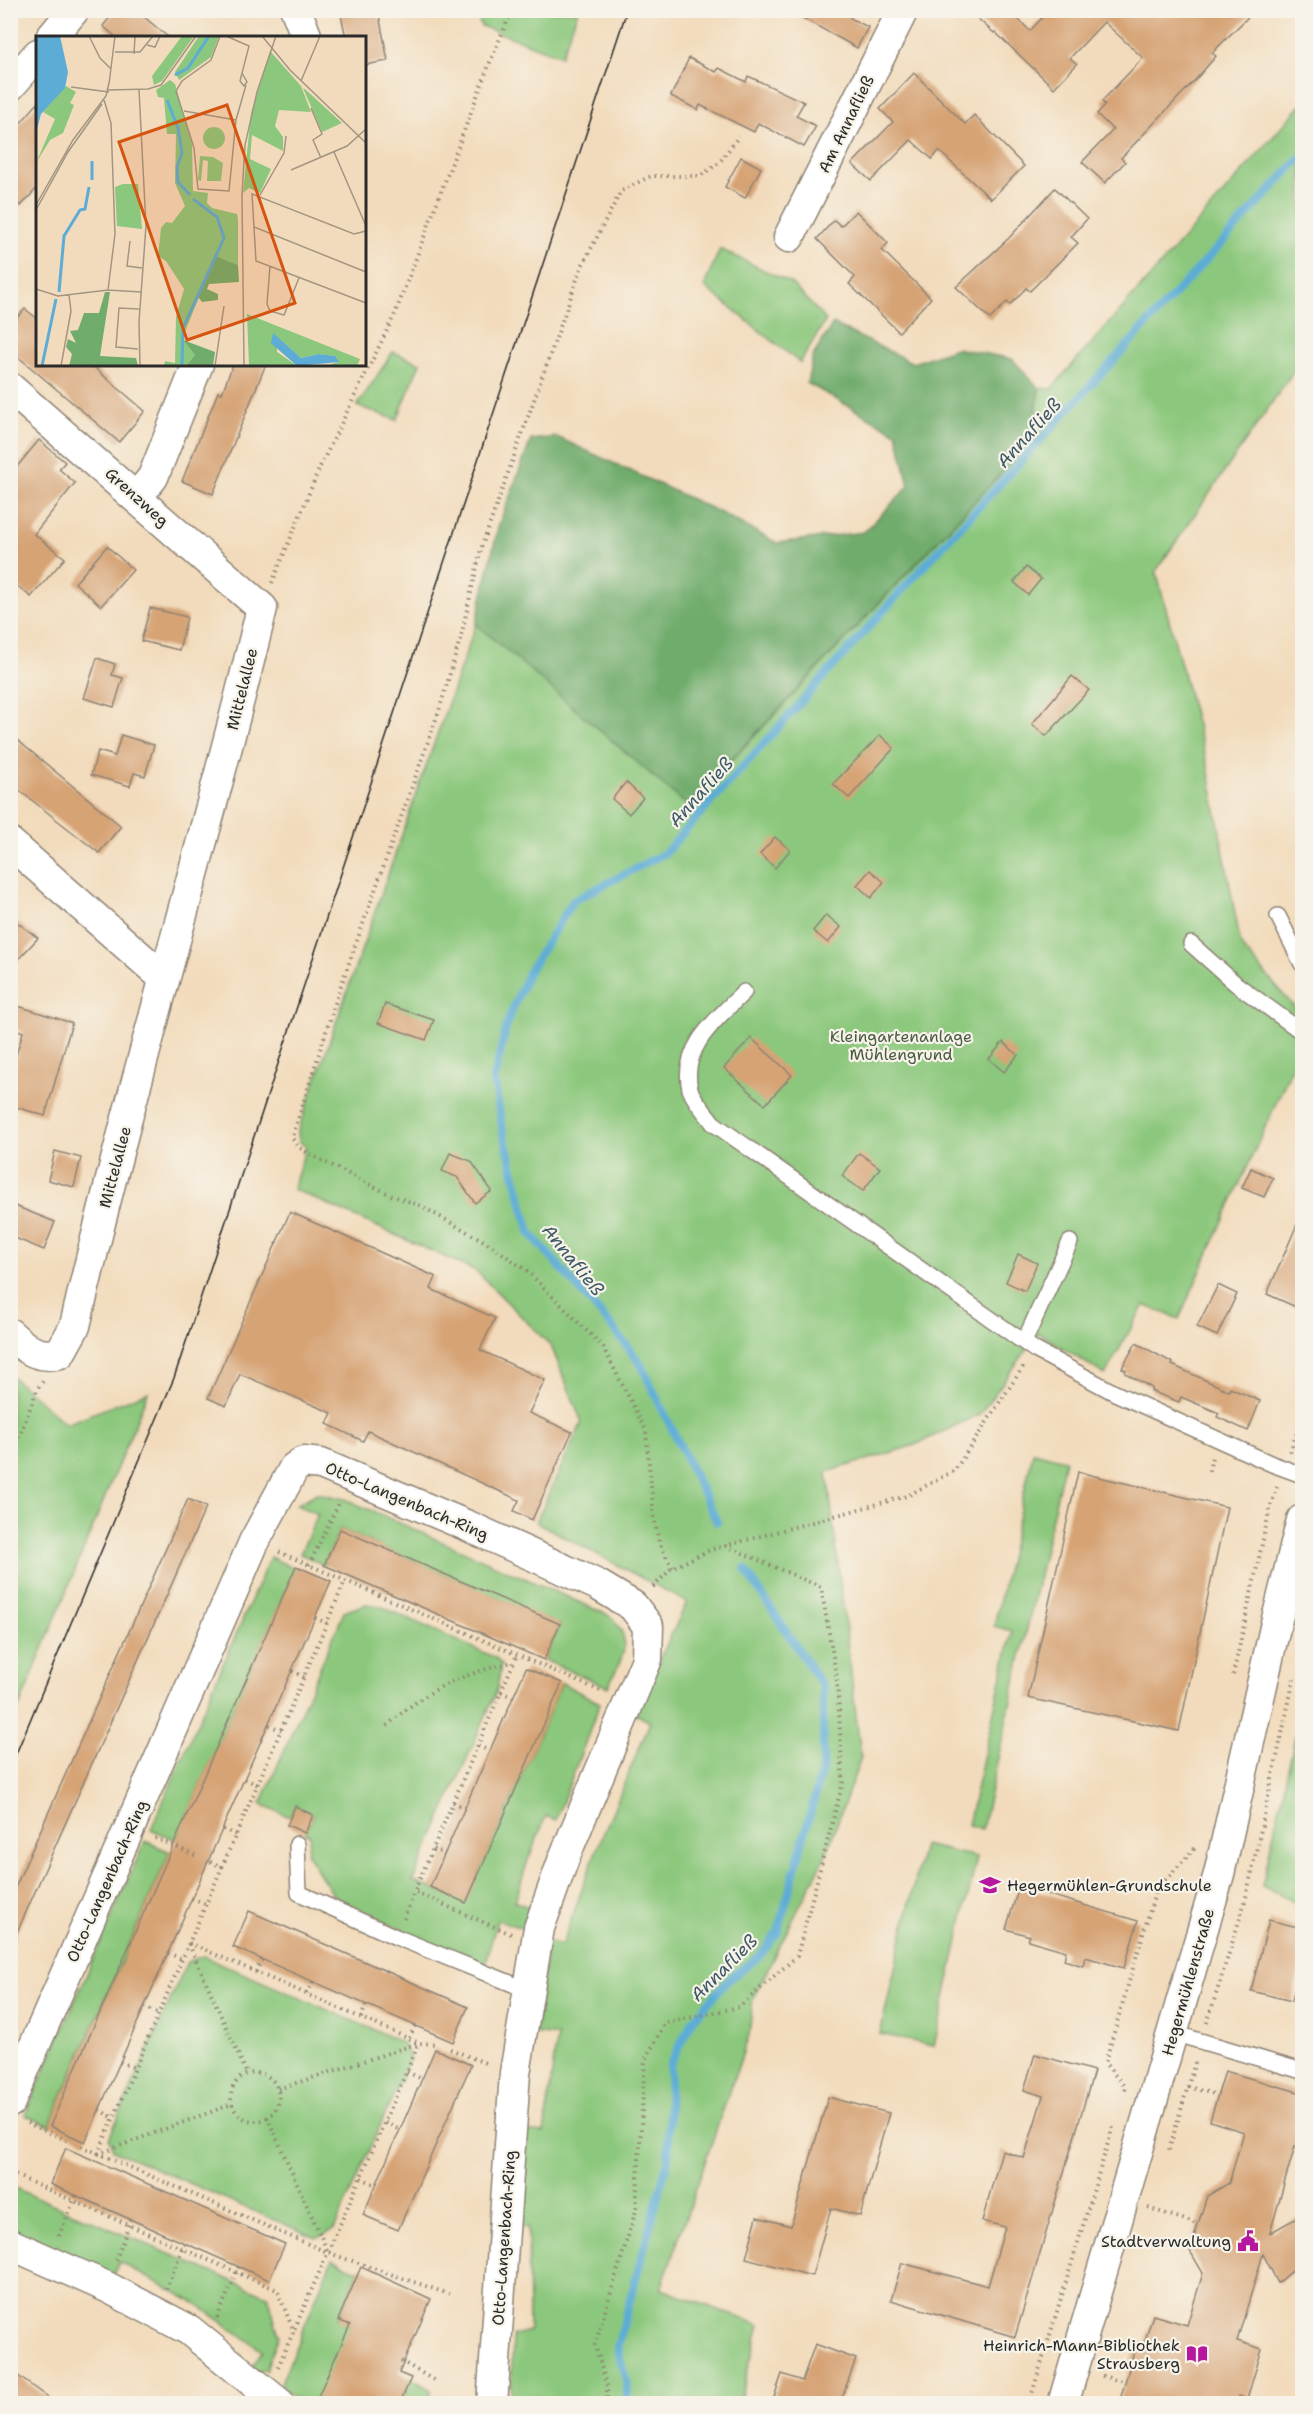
<svg xmlns="http://www.w3.org/2000/svg" width="1313" height="2414" viewBox="0 0 1313 2414" font-family="'Shantell Sans',sans-serif">
<style>
.green{fill:#8bc77c;stroke:#5b7954;stroke-width:1.5}
.forest{fill:#70ac6c;stroke:#4e6c4c;stroke-width:1.5}
.lines{fill:none;stroke-linecap:round;stroke-linejoin:round}
.stream{stroke:#5cacd6;stroke-width:8}
.building{fill:#d6a375}
.lane-casing{stroke:#8e8374;stroke-width:18}
.street-casing{stroke:#8e8374;stroke-width:33}
.path{stroke:#8e8374;stroke-width:4;stroke-dasharray:1.5 4.5;stroke-linecap:butt}
.lane{stroke:#fff;stroke-width:15}
.street{stroke:#fff;stroke-width:30}
.tram{stroke:#2b2b2b;stroke-width:1.5}
.labels{text-anchor:middle;dominant-baseline:central;stroke-width:4.5;stroke-linejoin:round;paint-order:stroke}
.street-label{font-size:16px;fill:#2b2b2b;stroke:#f7f3e8}
.park-label{font-size:16px;fill:#485a43;stroke:#f7f3e8}
.poi-label{font-size:16px;fill:#2b2b2b;stroke:#f7f3e8;text-anchor:end}
.water-label{font-size:18px;font-style:italic;fill:#3c5867;stroke:#f7f3e8}
.inset-river{fill:none;stroke:#5cacd6;stroke-width:3}
.inset-road{fill:none;stroke:#a29582;stroke-width:1.5}
.view{fill:#d5540f;fill-opacity:0.15;stroke:#d5540f;stroke-width:3}
.inset-edge{fill:none;stroke:#2b2b2b;stroke-width:3}
</style>
<rect width="100%" height="100%" fill="#f7f3e8"/>
<filter id="ink" filterUnits="userSpaceOnUse"><feTurbulence type="fractalNoise" baseFrequency=".0167" numOctaves="2"/><feDisplacementMap in="SourceGraphic" scale="12" xChannelSelector="R" yChannelSelector="G"/><feConvolveMatrix kernelMatrix="1 2 1 2 8 2 1 2 1" color-interpolation-filters="sRGB"/></filter>
<filter id="wash" filterUnits="userSpaceOnUse"><feTurbulence type="fractalNoise" baseFrequency=".008" numOctaves="4" result="noise"/><feDisplacementMap in="SourceGraphic" scale="24" xChannelSelector="R" yChannelSelector="G"/><feGaussianBlur stdDeviation="1.35" result="paint"/><feColorMatrix in="noise" values="0 0 0 0 0 0 0 0 0 0 0 0 0 0 0 0 0 1.4 0 .05"/><feComposite in="paint" operator="in"/></filter>
<g filter="url(#wash)">
<rect width="100%" height="100%" fill="#f2dbbc"/>
<!-- green -->
<g class="green">
<polygon points="476,11 476,10 578,11 561,56 481,26"/>
<polygon points="1302,104 1302,359 1156,571 1208,767 1241,946 1302,1016 1302,1045 1179,1319 1144,1305 1105,1375 1039,1333 980,1414 915,1445 827,1472 861,1757 825,1857 753,1998 749,2035 661,2289 760,2325 739,2403 511,2403 513,2335 529,2331 528,2227 515,2226 523,2131 544,2133 557,2036 535,2033 548,1942 562,1945 594,1856 650,1722 634,1713 687,1602 536,1522 582,1422 551,1346 476,1271 293,1189 306,1147 299,1141 298,1131 476,624 689,806 1008,466 1033,434 1039,388 1051,389"/>
<polygon points="720,249 791,283 826,320 800,363 704,286"/>
<polygon points="393,352 420,363 397,420 357,406"/>
<polygon points="11,1376 66,1424 148,1392 11,1727"/>
<polygon points="1033,1452 1065,1460 982,1829 968,1825 1012,1631 994,1626"/>
<path d="M317,1493L345,1499L608,1615C637,1639 621,1659 608,1687L544,1660L560,1625L340,1529L324,1565L300,1554L318,1514L296,1505Z"/>
<polygon points="270,1557 295,1569 176,1840 151,1829"/>
<polygon points="365,1604 380,1606 496,1658 501,1665 497,1690 413,1881 466,1902 562,1683 600,1703 556,1820 546,1816 527,1863 515,1902 529,1907 525,1929 497,1920 485,1966 338,1902 307,1854 310,1835 305,1833 313,1815 295,1807 290,1817 261,1804 344,1612"/>
<polygon points="1302,1706 1302,1906 1262,1886"/>
<polygon points="145,1841 170,1852 49,2126 25,2115"/>
<polygon points="923,1845 977,1857 934,2046 880,2034"/>
<polygon points="203,1956 402,2042 410,2058 334,2230 316,2238 113,2150 109,2138 187,1962"/>
<polygon points="10,2186 268,2296 279,2335 266,2370 256,2371 253,2366 262,2350 195,2303 119,2262 111,2282 11,2231"/>
<path d="M332,2259L359,2271L338,2319L352,2326L318,2399L327,2403C306,2403 292,2404 281,2383Z"/>
<polygon points="411,2378 431,2390 429,2403 400,2403"/>
</g>
<!-- forest -->
<polygon class="forest" points="833,324 913,363 956,348 1012,359 1039,388 1033,434 1008,466 688,806 476,624 498,527 531,440 557,437 717,511 777,543 864,532 909,486 897,433 807,383 813,356"/>
<g class="lines">
<!-- stream -->
<g class="stream">
<polyline points="717,1522 640,1363 613,1328 530,1233 503,1132 494,1079 508,1020 528,973 573,901 665,853 914,577 1302,156"/>
<polyline points="627,2404 627,2384 617,2348 668,2160 670,2064 693,2020 729,1979 759,1957 778,1932 823,1766 823,1687 745,1569"/>
</g>
</g>
<g id="blocks">
<!-- building -->
<g class="building">
<polygon points="116,10 136,10 169,38 117,38 103,26"/>
<polygon points="340,10 378,10 388,61 364,65 364,38 346,38"/>
<polygon points="788,10 854,10 850,18 868,27 857,48"/>
<polygon points="968,10 1014,10 1012,13 1030,31 1049,10 1255,10 1212,53 1216,56 1197,78 1121,158 1125,162 1105,183 1082,162 1113,130 1097,114 1105,105 1102,101 1143,58 1104,22 1070,58 1077,64 1054,88 995,32 994,33"/>
<polygon points="689,58 716,72 719,68 746,82 748,76 804,102 796,116 816,126 804,147 758,123 754,132 700,105 698,110 671,96"/>
<polygon points="914,73 965,124 974,115 1024,166 991,199 939,151 932,159 911,140 871,181 852,164 893,122 880,109"/>
<polygon points="38,103 38,187 21,206 10,197 10,135"/>
<polygon points="741,157 761,168 745,198 725,187"/>
<polygon points="1055,188 1087,219 1071,237 1078,243 1030,291 1026,288 1010,305 1007,302 990,319 956,287 1008,239"/>
<polygon points="856,211 888,243 882,250 931,298 899,332 849,284 855,277 817,239 834,220 841,226"/>
<polygon points="25,309 38,319 38,364 90,364 145,411 119,442 10,350 10,325"/>
<polygon points="233,364 266,364 213,494 182,481 218,392 222,393"/>
<polygon points="39,440 65,462 59,469 75,483 34,534 65,558 31,597 10,580 10,475"/>
<polygon points="107,546 133,570 101,606 75,583"/>
<polygon points="1026,567 1041,579 1028,595 1014,582"/>
<polygon points="150,608 187,617 179,650 141,641"/>
<polygon points="97,658 115,664 112,675 123,678 114,707 84,698"/>
<polygon points="1072,676 1089,690 1046,736 1032,724"/>
<polygon points="10,734 121,826 99,853 10,783"/>
<polygon points="121,735 154,745 145,776 134,773 130,786 91,775 98,751 115,756"/>
<polygon points="880,735 894,748 849,798 833,784"/>
<polygon points="626,782 643,798 629,814 612,799"/>
<polygon points="775,837 790,850 775,868 760,854"/>
<polygon points="870,870 884,882 871,898 857,885"/>
<polygon points="826,915 841,927 828,943 813,931"/>
<polygon points="10,917 38,938 10,968"/>
<polygon points="385,1004 434,1020 426,1040 378,1023"/>
<polygon points="18,1006 72,1023 45,1116 10,1105 10,1075 23,1032 13,1028"/>
<polygon points="751,1038 792,1075 765,1105 724,1068"/>
<polygon points="1003,1042 1018,1055 1004,1072 989,1059"/>
<polygon points="55,1151 81,1158 74,1187 48,1180"/>
<polygon points="450,1153 471,1161 492,1191 475,1203 457,1177 442,1171"/>
<polygon points="859,1153 880,1168 863,1191 842,1176"/>
<polygon points="1251,1168 1273,1178 1264,1197 1242,1188"/>
<polygon points="10,1204 55,1222 44,1250 10,1236"/>
<polygon points="290,1212 436,1277 431,1289 495,1318 480,1350 545,1380 529,1413 572,1432 532,1520 514,1511 519,1500 368,1431 363,1441 327,1424 332,1413 240,1374 226,1406 208,1398"/>
<polygon points="1302,1213 1302,1297 1298,1308 1267,1294"/>
<polygon points="1018,1254 1037,1263 1025,1291 1006,1282"/>
<polygon points="1218,1285 1237,1294 1217,1336 1197,1327"/>
<polygon points="1136,1343 1173,1363 1172,1365 1229,1391 1230,1388 1260,1401 1248,1431 1217,1417 1219,1413 1181,1397 1179,1402 1151,1391 1152,1388 1125,1373 1126,1370 1122,1368"/>
<polygon points="1078,1472 1227,1507 1179,1731 1028,1698"/>
<polygon points="188,1499 206,1507 10,1948 10,1899"/>
<polygon points="340,1529 560,1624 544,1660 324,1565"/>
<polygon points="296,1566 331,1581 85,2142 50,2126"/>
<polygon points="526,1668 562,1683 466,1903 430,1887"/>
<polygon points="295,1806 313,1815 305,1833 287,1825"/>
<polygon points="1019,1886 1138,1921 1124,1968 1085,1957 1083,1966 1064,1960 1066,1951 1028,1940 1030,1936 1006,1929"/>
<polygon points="249,1911 468,2007 453,2042 233,1947"/>
<polygon points="1269,1920 1302,1928 1302,1958 1292,2001 1251,1991"/>
<polygon points="435,2049 471,2065 398,2230 363,2215"/>
<polygon points="1035,2054 1094,2071 1015,2337 891,2300 902,2263 988,2286 1005,2227 982,2221 1002,2151 1024,2158 1043,2096 1024,2090"/>
<polygon points="1225,2071 1302,2093 1302,2148 1295,2146 1270,2233 1298,2217 1302,2237 1300,2258 1291,2272 1278,2283 1263,2254 1237,2341 1262,2349 1247,2399 1239,2396 1237,2403 1119,2403 1137,2342 1144,2344 1153,2315 1187,2325 1203,2273 1190,2251 1198,2224 1207,2196 1229,2183 1244,2132 1210,2121"/>
<polygon points="828,2097 889,2113 860,2216 831,2208 812,2276 746,2258 757,2217 791,2226"/>
<polygon points="66,2148 285,2244 269,2280 50,2184"/>
<polygon points="361,2267 431,2299 399,2373 411,2378 400,2403 315,2403 350,2325 338,2320"/>
<polygon points="815,2344 856,2359 840,2403 772,2403 782,2374 802,2381"/>
<polygon points="10,2370 55,2403 10,2403"/>
</g>
</g>
</g>
<g filter="url(#ink)">
<use href="#blocks" fill-opacity="0" stroke="#8e8374" stroke-width="1.5"/>
<g class="lines">
<defs>
<g id="lane">
<polyline points="1278,916 1302,964"/>
<polyline points="1191,944 1236,984 1302,1032"/>
<path d="M744,992C718,1018 680,1047 690,1089C693,1100 707,1114 713,1123L1035,1350L1115,1393L1272,1464L1302,1475"/>
<polyline points="1024,1342 1070,1242"/>
<polyline points="297,1844 299,1893 396,1937 530,1991"/>
<polyline points="1173,2033 1302,2071"/>
</g>
<g id="street">
<polyline points="296,10 307,38"/>
<polyline points="51,38 74,10"/>
<polyline points="10,86 38,54"/>
<polyline points="789,237 903,10"/>
<path d="M10,388L262,608C204,849 131,1085 75,1326L60,1353C38,1359 26,1349 10,1334"/>
<polyline points="137,497 153,477 198,364"/>
<polyline points="10,843 164,978"/>
<polyline points="10,2102 254,1542 294,1468 303,1462 321,1464 468,1526 598,1585 633,1606 648,1626 647,1659 564,1858 539,1928 515,2073 492,2404"/>
<polyline points="10,2244 107,2287 189,2330 280,2404"/>
<polyline points="1063,2404 1219,1874 1276,1623 1302,1520"/>
</g>
</defs>
<!-- lane casing -->
<use href="#lane" class="lane-casing"/>
<!-- street casing -->
<use href="#street" class="street-casing"/>
<!-- path -->
<g class="path">
<polyline points="272,583 319,469 395,314 490,62 512,10"/>
<polyline points="1290,1452 1302,1419"/>
<polyline points="10,1460 38,1388 43,1381"/>
<polyline points="1209,1471 1212,1457"/>
<polyline points="279,1552 603,1692"/>
<polyline points="309,1565 340,1501"/>
<polyline points="672,1568 659,1542 654,1518 646,1431 603,1347 527,1271 491,1245 419,1205 393,1196 319,1159 298,1147 292,1138 338,994 439,711 461,636 481,549 581,268 621,191 651,176 700,176 719,163 739,136"/>
<polyline points="653,1587 672,1568 710,1550 907,1496 955,1470 1025,1364"/>
<polyline points="315,1618 327,1623"/>
<polyline points="292,1671 304,1677"/>
<polyline points="1233,1675 1270,1508 1277,1487"/>
<polyline points="501,1692 513,1697"/>
<polyline points="269,1725 281,1730"/>
<path d="M387,1726C428,1688 460,1675 513,1662"/>
<polyline points="478,1746 490,1751"/>
<polyline points="245,1779 258,1785"/>
<polyline points="453,1802 465,1808"/>
<polyline points="223,1829 236,1835"/>
<polyline points="155,1838 197,1856"/>
<polyline points="433,1849 445,1854"/>
<polyline points="222,1867 345,1581"/>
<polyline points="192,1898 206,1904"/>
<polyline points="404,1919 414,1892"/>
<polyline points="511,1934 414,1892 517,1655"/>
<polyline points="189,1943 419,2043 438,2044"/>
<polyline points="189,1944 247,2074"/>
<polyline points="168,1953 182,1959"/>
<polyline points="256,1972 262,1959"/>
<polyline points="307,1994 313,1981"/>
<polyline points="144,2007 159,2014"/>
<polyline points="361,2018 366,2005"/>
<polyline points="1207,2023 1245,1902 1294,1679"/>
<polyline points="409,2038 415,2026"/>
<polyline points="450,2049 488,2064"/>
<polyline points="120,2062 135,2068"/>
<polyline points="407,2072 422,2079"/>
<circle cx="255" cy="2097" r="24"/>
<polyline points="1188,2087 1218,2095"/>
<polyline points="278,2089 419,2043"/>
<polyline points="1124,2090 1125,2087 1105,2063 1156,1890 1196,1847"/>
<polyline points="99,2110 114,2118"/>
<polyline points="267,2117 328,2252"/>
<polyline points="27,2123 71,2142"/>
<polyline points="385,2123 400,2130"/>
<polyline points="81,2146 329,2253 449,2294"/>
<polyline points="1169,2150 1196,2059"/>
<polyline points="98,2154 222,1867 207,1860"/>
<polyline points="98,2154 232,2104"/>
<polyline points="10,2173 277,2290 294,2332"/>
<polyline points="361,2178 376,2185"/>
<polyline points="1148,2208 1198,2224"/>
<polyline points="59,2236 76,2195"/>
<polyline points="116,2260 131,2219"/>
<polyline points="166,2289 185,2243"/>
<polyline points="217,2318 239,2266"/>
<polyline points="401,2361 437,2382"/>
<polyline points="278,2367 419,2043"/>
<polyline points="1102,2376 1125,2382"/>
<polyline points="607,2404 607,2386 595,2345 636,2210 645,2060 665,2023 739,2007 797,1956 843,1782 837,1679 821,1587 726,1546"/>
<polyline points="1029,2404 1114,2123"/>
</g>
<!-- lane -->
<use href="#lane" class="lane"/>
<!-- street -->
<use href="#street" class="street"/>
<!-- tram -->
<polyline class="tram" points="10,1768 174,1378 627,10"/>
</g>
</g>
<!-- icons -->
<defs>
<symbol id="school-bare" viewBox="-9 -9 18 18"><path d="M0-5L7-2L0 1L-7-2ZM-4 1L0 2.5L4 1V4Q0 6-4 4Z" fill="#b5179e" stroke="#f7f3e8" stroke-width="2.5" paint-order="stroke"/></symbol>
<symbol id="civic-bare" viewBox="-9 -9 18 18"><path d="M-.6-6.5H3V-4.5H.6V-3L4-1V1h2V6H-6V1h2V-1L-.6-3ZM-1.2 2.5V6h2.4V2.5Z" fill="#b5179e" stroke="#f7f3e8" stroke-width="2.5" paint-order="stroke"/></symbol>
<symbol id="library-bare" viewBox="-9 -9 18 18"><path d="M-6-4Q-3-5.5-.7-3.5V5Q-3 3-6 4ZM6-4Q3-5.5 .7-3.5V5Q3 3 6 4Z" fill="#b5179e" stroke="#f7f3e8" stroke-width="2.5" paint-order="stroke"/></symbol>
</defs>
<g fill-rule="evenodd">
<use href="#school-bare" x="975" y="1870" width="30" height="30"/>
<use href="#civic-bare" x="1233" y="2226" width="30" height="30"/>
<use href="#library-bare" x="1182" y="2339" width="30" height="30"/>
</g>
<g class="labels">
<!-- street labels -->
<g class="street-label">
<text transform="translate(846 124) rotate(-64)">Am Annafließ</text>
<text transform="translate(137 497) rotate(42)">Grenzweg</text>
<text transform="translate(242 689) rotate(-76)">Mittelallee</text>
<text transform="translate(115 1167) rotate(-75)">Mittelallee</text>
<text transform="translate(407 1501) rotate(23)">Otto-Langenbach-Ring</text>
<text transform="translate(107 1881) rotate(-66)">Otto-Langenbach-Ring</text>
<text transform="translate(1188 1982) rotate(-74)">Hegermühlenstraße</text>
<text transform="translate(504 2238) rotate(-86)">Otto-Langenbach-Ring</text>
</g>
<!-- park labels -->
<g class="park-label">
<text x="901" y="1036">Kleingartenanlage<tspan x="901" dy="18">Mühlengrund</tspan></text>
</g>
<!-- poi labels -->
<g class="poi-label">
<text x="1007" y="1885" text-anchor="start">Hegermühlen-Grundschule</text>
<text x="1231" y="2241">Stadtverwaltung</text>
<text x="1180" y="2345">Heinrich-Mann-Bibliothek<tspan x="1180" dy="18">Strausberg</tspan></text>
</g>
<!-- water labels -->
<g class="water-label">
<text transform="translate(1029 433) rotate(-48)">Annafließ</text>
<text transform="translate(701 792) rotate(-48)">Annafließ</text>
<text transform="translate(573 1260) rotate(51)">Annafließ</text>
<text transform="translate(724 1968) rotate(-45)">Annafließ</text>
</g>
</g>
<!-- overview -->
<g transform="translate(36 36)">
<rect width="330" height="330" fill="#f2dbbc"/>
<path d="M146,0H158L126,45L118,49L116,40ZM163,0H183L175,21L143,44L139,36ZM234,15L265,50L275,76L243,74L239,90L247,101V115L216,99L214,123L235,133L224,157L213,152L207,157L215,77ZM134,44L139,48L156,107L157,155L172,157L171,167L176,172L201,178L202,183V229L180,220L148,298L147,304L159,319L150,330H128L129,325L139,327L140,281L148,253L130,225L122,220L125,192L130,186L136,187L149,170L139,147L140,98H131L128,62L122,61L120,54ZM30,50L40,56L34,67L38,69L27,97L14,104L0,127L19,83L7,76ZM267,52L270,54L306,87L286,96ZM167 102a11 11 0 1 1 22 0a11 11 0 1 1-22 0ZM164,120L177,121L187,127L185,145H171L172,125L167,124L165,145L162,144ZM87,148H102L106,193L81,190L79,151ZM211,278L324,323L321,330H290L302,326L299,320L283,318L265,322L241,301V316L261,330H213Z" fill="#8bc77c"/>
<path d="M180,220L202,229L203,246L173,248L171,253L182,258V264L166,266L162,261ZM69,256H74L64,320L100,322L102,330H33L36,318L30,311L32,303L40,307L34,295L42,294L48,277H63ZM147,304L179,316L177,330H150L159,319Z" fill="#70ac6c"/>
<path d="M0,0H24L32,36L29,52L5,78L0,97ZM237,297L265,322L283,318L299,320L303,326L261,330L235,307Z" fill="#5cacd6"/>
<path class="inset-river" d="M139,39L152,32L173,0M0,46L25,49M131,64L142,92L146,117L141,131L142,146L154,159M56,144V125M23,256L28,200L44,174L49,173L53,151M6,330L20,263M146,330L147,292L188,202L181,181L157,163"/>
<path class="inset-road" d="M53,0L64,22L75,33M184,0L175,24L146,45L140,55L158,112L162,153L193,155L200,84L210,49M190,0L213,10L204,45L208,50L211,46L206,37M226,0L254,34L330,107M111,9L119,11L124,0M79,16H104L117,0M98,18L99,0M265,45L284,0M73,48L79,0M35,51L73,56M72,54L112,53L125,49L160,0M103,54L110,190L103,286L104,330M68,64L75,87L79,198L72,254M275,72L286,98L277,104L285,122M148,75L200,84M298,116L330,190M255,134L311,110L330,93M224,159L248,117L250,100M0,169L37,104L70,60L73,47M0,174L32,116L66,68M218,191L330,236M330,195L318,198L216,158L220,225L330,267M94,205L91,230L106,232M234,230L231,268L234,275L248,279L263,242M0,253L22,260L72,254L105,256M102,313L80,311L83,272L103,273M25,330L35,275L33,259M179,330L188,270M208,330L206,159L209,109L221,56L240,0"/>
<path class="view" d="M191,69L259,267L151,304L83,106Z"/>
<rect width="330" height="330" class="inset-edge"/>
</g>
<!-- margin -->
<rect width="1313" height="2414" fill="none" stroke="#f7f3e8" stroke-width="36"/>
</svg>
